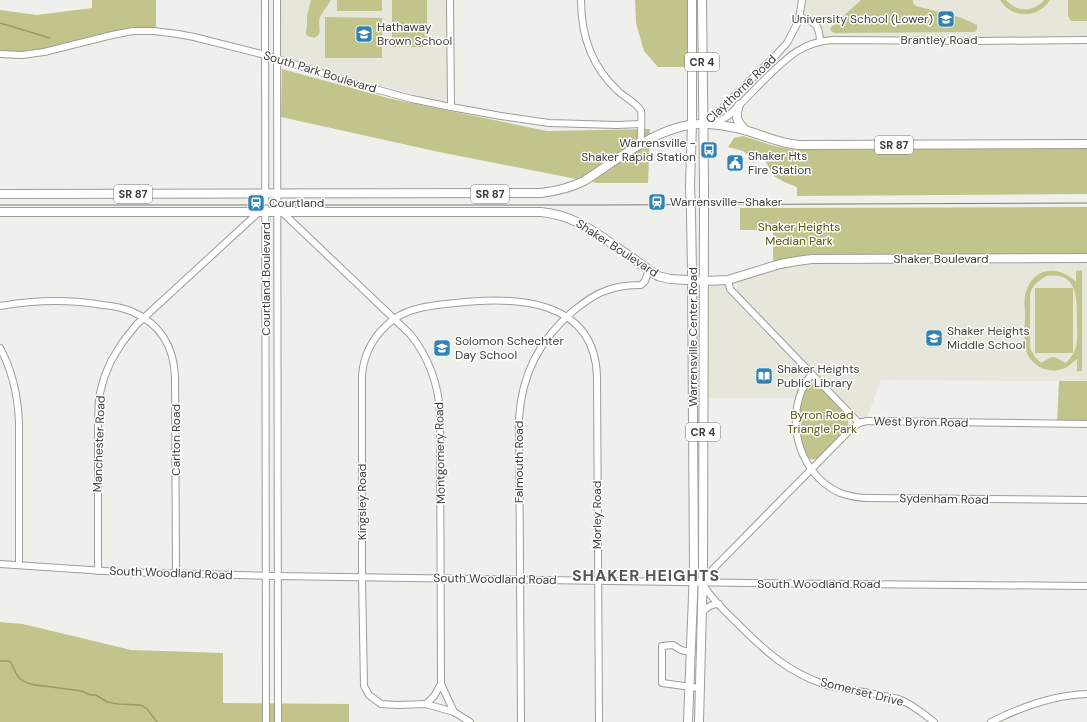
<svg xmlns="http://www.w3.org/2000/svg" width="1087" height="722" viewBox="0 0 1087 722" font-family="'DM Sans',sans-serif">
<style>
.built{fill:#e6e6db}
.green{fill:#c3c48b;fill-rule:evenodd}
.lines{fill:none;stroke-linecap:round;stroke-linejoin:round}
.stream{stroke:#9c9c5a;stroke-width:1.5}
.minor-casing{stroke:#9d9d9a;stroke-width:8}
.major-casing{stroke:#9d9d9a;stroke-width:10}
.minor{stroke:#fff;stroke-width:6}
.major{stroke:#fff;stroke-width:8}
.tram{stroke:#7b7b79;stroke-width:1}
.major-bridge-casing{stroke:#9d9d9a;stroke-width:10;stroke-linecap:butt}
.major-bridge{stroke:#fff;stroke-width:8}
.labels{text-anchor:middle;dominant-baseline:central;stroke-width:3;stroke-linejoin:round;paint-order:stroke}
.shield{fill:#fffffe;stroke:#767675;stroke-width:1}
.shield-label{font-size:11px;font-weight:bold;fill:#3c3c3a}
.poi-label{font-size:12px;fill:#3c3c3a;stroke:#fffffe;text-anchor:start}
.street-label{font-size:12px;fill:#3c3c3a;stroke:#fffffe}
.park-label{font-size:12px;fill:#54530b;stroke:#fffffe}
.district-label{font-size:16px;font-weight:bold;letter-spacing:1px;fill:#545552;stroke:#fffffe}
</style>
<rect width="100%" height="100%" fill="#eff0ec"/>
<!-- built -->
<g class="built">
<polygon points="279,0 448,0 449,94 447,98 442,101 426,98 353,78 282,56 280,53"/>
<polygon points="802,0 1087,0 1087,40 820,41 819,30 800,17"/>
<polygon points="1087,260 1087,381 881,380 867,418 858,415 846,404 740,295 737,290 737,283 741,280 799,262"/>
<polygon points="728,280 729,286 811,375 799,398 703,398 704,281"/>
</g>
<!-- green -->
<g class="green">
<polygon points="92,0 156,0 156,31 133,31 44,52 0,54 0,10 37,15 92,8"/>
<path d="M311,0H331C329,3 322,14 320,17C317,26 324,34 314,38L308,36L306,34V31L307,27V16Z"/>
<rect x="337" y="0" width="45" height="11"/>
<rect x="392" y="0" width="35" height="47"/>
<polygon points="635,0 692,0 692,67 658,67 644,51 636,23"/>
<polygon points="861,0 913,0 913,3 916,6 962,18 977,25 977,29 975,32 834,33 831,31 830,28"/>
<path d="M1000,0H1006C1016,12 1033,13 1044,0H1050C1038,19 1012,19 1000,0Z"/>
<polygon points="1068,0 1087,0 1087,21 1071,21 1068,16"/>
<polygon points="325,17 382,18 382,58 325,58"/>
<polygon points="282,69 392,99 547,131 650,129 648,183 597,183 439,152 281,117"/>
<polygon points="743,136 774,146 797,150 1087,148 1087,194 797,196 797,187 784,182 774,176 764,159 749,156 743,151 728,147 734,138"/>
<polygon points="1087,207 1087,258 820,259 773,265 773,230 740,230 740,208"/>
<path d="M1082,270V371H1077V359C1073,362 1069,366 1065,368C1049,375 1030,366 1026,350C1023,339 1025,327 1025,316C1025,308 1023,297 1027,289C1036,266 1060,266 1076,282V271ZM1047,276C1078,272 1077,298 1077,320C1077,336 1080,352 1065,363C1052,355 1054,356 1041,363L1035,357L1030,348V295C1032,286 1038,280 1047,276Z"/>
<rect x="1035" y="288" width="38" height="65"/>
<polygon points="1059,381 1087,381 1087,424 1057,423"/>
<path d="M811,383H815L847,414C848,418 849,422 848,426C845,435 825,452 817,459C815,459 813,460 811,459C807,458 805,453 804,449C802,444 800,439 799,434C797,421 799,391 811,383Z"/>
<polygon points="0,622 23,624 131,650 223,653 223,703 349,704 349,722 0,722"/>
</g>
<g class="lines">
<!-- stream -->
<g class="stream">
<polyline points="0,23 50,38"/>
<path d="M0,661H9L11,663C17,674 16,680 31,684C35,685 39,686 44,686L82,691L90,695H96L107,702L118,704L139,705L143,706L147,709L157,722"/>
</g>
<defs>
<g id="minor">
<polyline points="265,0 266,722"/>
<polyline points="277,0 278,722"/>
<polyline points="450,0 451,107"/>
<path d="M581,0C581,35 592,67 618,91C624,97 637,103 641,111C642,114 641,140 640,144"/>
<path d="M800,17C815,23 819,23 820,41"/>
<polyline points="0,54 22,55 44,52 112,35 133,31 154,31 178,34 194,37 265,55 360,85 412,99 451,107 501,116 549,123 617,125 641,124"/>
<polyline points="704,123 721,109 776,55 787,43 799,20 802,0"/>
<path d="M710,123L721,120L728,116C740,105 751,93 763,81C785,60 800,42 833,40L976,41L1087,40"/>
<path d="M282,212L410,334C428,356 439,385 440,414L441,684L454,712"/>
<polyline points="728,280 730,289 859,423"/>
<path d="M0,306C34,300 69,299 103,305C113,306 124,308 133,312C160,324 174,347 175,377L176,573"/>
<path d="M0,348C13,372 18,396 19,423V565"/>
<path d="M811,375C782,412 796,473 840,493C849,496 858,498 868,498L1087,500"/>
<polyline points="0,564 120,572 277,576 747,583 1087,586"/>
<polyline points="98,571 98,422 99,397 104,378 111,361 122,343 136,325 259,212"/>
<polyline points="703,583 713,569 852,428 859,423 867,421 1087,424"/>
<path d="M703,584C710,598 728,614 739,625C766,652 787,671 823,684C845,691 867,691 889,697C893,698 897,698 901,700C913,705 924,714 934,722"/>
<path d="M702,613C707,607 711,604 719,604"/>
<polyline points="690,652 681,650 673,645 662,646 662,683 699,688"/>
<polyline points="426,704 434,696 441,684"/>
<path d="M470,722L454,712L426,704L397,705L381,704L369,695L364,686L362,577V375C364,352 374,334 394,319C411,307 435,305 455,303C514,296 595,298 597,377L599,722"/>
<path d="M521,722L519,418C522,374 539,341 572,312C582,304 593,295 605,291C617,286 629,285 641,285L645,281L649,270"/>
<path d="M991,722C1021,707 1053,695 1087,694"/>
</g>
<g id="major">
<polyline points="702,0 704,185"/>
<path d="M739,105C735,117 736,120 745,130"/>
<polyline points="690,185 692,124 692,0"/>
<path d="M0,194L541,193C557,191 570,188 584,181C617,160 658,126 698,124C711,123 724,126 737,128C759,133 775,143 799,145L1087,144"/>
<path d="M0,212H541C570,215 588,227 611,243C624,252 637,261 649,270L658,276L670,279L704,281L728,280L780,264L797,261L812,259L1087,258"/>
<polyline points="688,722 694,571 692,272 691,213"/>
<polyline points="699,722 703,569 704,213"/>
</g>
</defs>
<!-- minor casing -->
<use href="#minor" class="minor-casing"/>
<!-- major casing -->
<use href="#major" class="major-casing"/>
<!-- minor -->
<use href="#minor" class="minor"/>
<!-- major -->
<use href="#major" class="major"/>
<!-- tram -->
<polyline class="tram" points="0,205 600,205 1087,203"/>
<defs>
<g id="major-bridge">
<polyline points="690,185 691,213"/>
<polyline points="704,185 704,213"/>
</g>
</defs>
<!-- major-bridge casing -->
<use href="#major-bridge" class="major-bridge-casing"/>
<!-- major-bridge -->
<use href="#major-bridge" class="major-bridge"/>
</g>
<!-- icons -->
<defs>
<symbol id="school-square" viewBox="-11 -11 22 22"><rect x="-9" y="-9" width="18" height="18" rx="4" fill="#2f82b2" stroke="#fffffe"/><path d="M0-5L7-2L0 1L-7-2ZM-4 1L0 2.5L4 1V4Q0 6-4 4Z" fill="#fff"/></symbol>
<symbol id="bus-square" viewBox="-11 -11 22 22"><rect x="-9" y="-9" width="18" height="18" rx="4" fill="#2f82b2" stroke="#fffffe"/><path d="M-5-6H5V4H4V6H2V4H-2V6H-4V4H-5ZM-3.5-4V0h7V-4ZM-3.5 1.2v1.5H-2V1.2ZM2 1.2v1.5H3.5V1.2Z" fill="#fff"/></symbol>
<symbol id="civic-square" viewBox="-11 -11 22 22"><rect x="-9" y="-9" width="18" height="18" rx="4" fill="#2f82b2" stroke="#fffffe"/><path d="M-.6-6.5H3V-4.5H.6V-3L4-1V1h2V6H-6V1h2V-1L-.6-3ZM-1.2 2.5V6h2.4V2.5Z" fill="#fff"/></symbol>
<symbol id="station-square" viewBox="-11 -11 22 22"><rect x="-9" y="-9" width="18" height="18" rx="4" fill="#2f82b2" stroke="#fffffe"/><path d="M-3-6H3Q5-6 5-4V2Q5 4 3 4L4.5 6H3L1.5 4h-3L-3 6H-4.5L-3 4Q-5 4-5 2V-4Q-5-6-3-6ZM-3.5-4v3h7v-3ZM-3.5 1v1.5H-2V1ZM2 1v1.5H3.5V1Z" fill="#fff"/></symbol>
<symbol id="library-square" viewBox="-11 -11 22 22"><rect x="-9" y="-9" width="18" height="18" rx="4" fill="#2f82b2" stroke="#fffffe"/><path d="M-6-4Q-3-5.5-.7-3.5V5Q-3 3-6 4ZM6-4Q3-5.5 .7-3.5V5Q3 3 6 4Z" fill="#fff"/></symbol>
</defs>
<g fill-rule="evenodd">
<use href="#school-square" x="936" y="9" width="20" height="20"/>
<use href="#school-square" x="354" y="24" width="20" height="20"/>
<use href="#bus-square" x="699" y="140" width="20" height="20"/>
<use href="#civic-square" x="725" y="153" width="20" height="20"/>
<use href="#station-square" x="647" y="192" width="20" height="20"/>
<use href="#station-square" x="246" y="193" width="20" height="20"/>
<use href="#school-square" x="924" y="328" width="20" height="20"/>
<use href="#school-square" x="432" y="338" width="20" height="20"/>
<use href="#library-square" x="754" y="366" width="20" height="20"/>
</g>
<g class="labels">
<!-- shield labels -->
<g class="shield">
<rect x="685" y="53" width="34" height="18" rx="3"/>
<rect x="875" y="136" width="38" height="18" rx="3"/>
<rect x="114" y="185" width="38" height="18" rx="3"/>
<rect x="471" y="185" width="38" height="18" rx="3"/>
<rect x="686" y="423" width="34" height="18" rx="3"/>
</g>
<g class="shield-label">
<text x="702" y="62">CR 4</text>
<text x="894" y="145">SR 87</text>
<text x="133" y="194">SR 87</text>
<text x="490" y="194">SR 87</text>
<text x="703" y="432">CR 4</text>
</g>
<!-- poi labels -->
<g class="poi-label">
<text x="933" y="19" text-anchor="end">University School (Lower)</text>
<text x="377" y="27">Hathaway<tspan x="377" dy="14">Brown School</tspan></text>
<text x="696" y="143" text-anchor="end">Warrensville -<tspan x="696" dy="14">Shaker Rapid Station</tspan></text>
<text x="748" y="156">Shaker Hts<tspan x="748" dy="14">Fire Station</tspan></text>
<text x="670" y="202">Warrensville–Shaker</text>
<text x="269" y="203">Courtland</text>
<text x="947" y="331">Shaker Heights<tspan x="947" dy="14">Middle School</tspan></text>
<text x="455" y="341">Solomon Schechter<tspan x="455" dy="14">Day School</tspan></text>
<text x="777" y="369">Shaker Heights<tspan x="777" dy="14">Public Library</tspan></text>
</g>
<!-- street labels -->
<g class="street-label">
<text x="939" y="40">Brantley Road</text>
<text transform="translate(320 72) rotate(17)">South Park Boulevard</text>
<text transform="translate(741 89) rotate(-44)">Claythorne Road</text>
<text transform="translate(617 248) rotate(33)">Shaker Boulevard</text>
<text x="941" y="259">Shaker Boulevard</text>
<text transform="translate(266 279) rotate(-90)">Courtland Boulevard</text>
<text transform="translate(693 337) rotate(-90)">Warrensville Center Road</text>
<text transform="translate(921 422) rotate(1)">West Byron Road</text>
<text transform="translate(176 440) rotate(-90)">Carlton Road</text>
<text transform="translate(99 444) rotate(-88)">Manchester Road</text>
<text transform="translate(440 453) rotate(-91)">Montgomery Road</text>
<text transform="translate(519 462) rotate(-90)">Falmouth Road</text>
<text transform="translate(944 499) rotate(1)">Sydenham Road</text>
<text transform="translate(362 502) rotate(-90)">Kingsley Road</text>
<text transform="translate(597 515) rotate(-90)">Morley Road</text>
<text transform="translate(171 573) rotate(2)">South Woodland Road</text>
<text transform="translate(495 579) rotate(1)">South Woodland Road</text>
<text x="819" y="584">South Woodland Road</text>
<text transform="translate(862 692) rotate(14)">Somerset Drive</text>
</g>
<!-- park labels -->
<g class="park-label">
<text x="799" y="227">Shaker Heights<tspan x="799" dy="14">Median Park</tspan></text>
<text x="822" y="415">Byron Road<tspan x="822" dy="14">Triangle Park</tspan></text>
</g>
<!-- district labels -->
<g class="district-label">
<text x="646" y="575">SHAKER HEIGHTS</text>
</g>
</g>
</svg>
